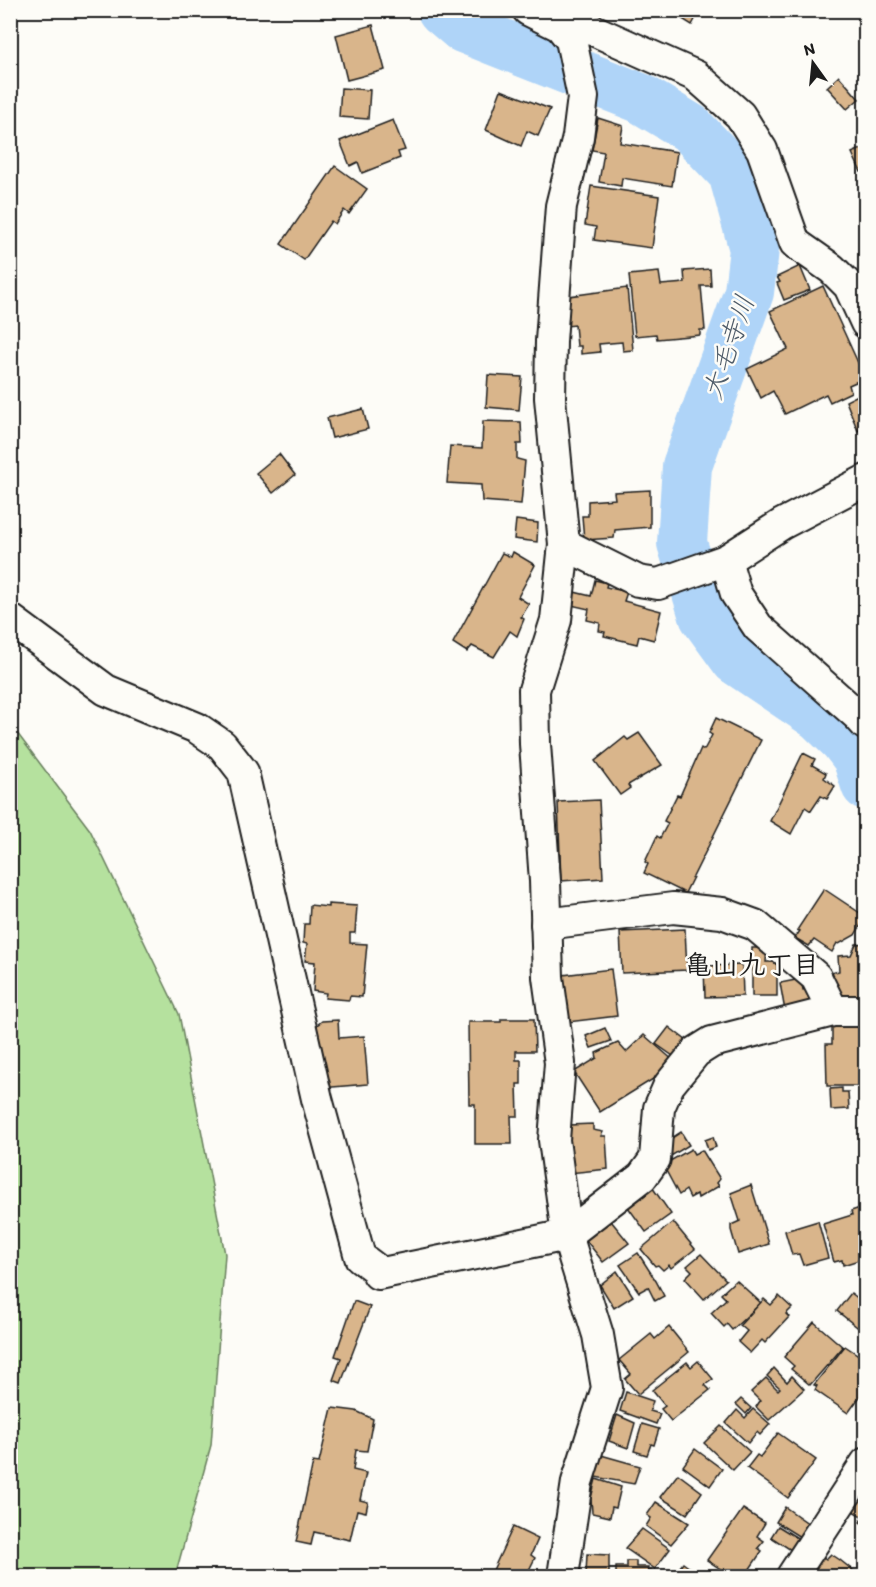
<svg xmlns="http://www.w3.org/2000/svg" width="876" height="1587" viewBox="0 0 876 1587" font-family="Itim,'Klee One',sans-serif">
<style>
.green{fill:#b5e19e;stroke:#687e5d;stroke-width:1.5}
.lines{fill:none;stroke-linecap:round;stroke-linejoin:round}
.river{stroke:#afd4f8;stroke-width:50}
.building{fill:#d9b58b;stroke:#1c1c1c;stroke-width:1.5}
.street-casing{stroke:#1c1c1c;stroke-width:34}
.street{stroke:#fdfcf7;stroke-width:30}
.labels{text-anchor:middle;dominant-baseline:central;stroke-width:5;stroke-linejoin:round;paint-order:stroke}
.water-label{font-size:27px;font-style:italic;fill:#4f5c69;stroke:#fdfcf7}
.neighbourhood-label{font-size:27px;font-weight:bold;fill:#1c1c1c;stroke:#fdfcf7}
</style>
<rect width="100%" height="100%" fill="#fdfcf7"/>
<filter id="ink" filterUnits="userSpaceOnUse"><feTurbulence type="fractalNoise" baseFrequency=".0167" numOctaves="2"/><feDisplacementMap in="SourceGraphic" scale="12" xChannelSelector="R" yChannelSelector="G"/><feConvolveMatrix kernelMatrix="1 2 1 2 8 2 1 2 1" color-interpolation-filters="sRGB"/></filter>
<g filter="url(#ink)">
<!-- green -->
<polygon class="green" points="11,725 90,830 179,1014 225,1254 211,1445 175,1576 11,1576"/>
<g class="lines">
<!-- river -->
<polyline class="river" points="442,10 463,28 640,98 690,128 733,173 754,249 749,292 687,466 682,543 704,616 736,660 819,716 844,740 857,757 866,785"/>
</g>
<!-- building -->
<g class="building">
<polygon points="668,10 700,10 692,25"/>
<polygon points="373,25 385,70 347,80 336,35"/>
<polygon points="839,76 859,99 847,109 827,87"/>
<polygon points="341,88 370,90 368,119 339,117"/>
<polygon points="501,90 550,109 538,136 527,131 521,146 486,130"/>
<polygon points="598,118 623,126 620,143 677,152 672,186 622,178 621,186 599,182 604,152 592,150"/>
<polygon points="393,120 405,150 398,152 400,158 362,173 358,162 350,166 340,141"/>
<polygon points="866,147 866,170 861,172 852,153"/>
<polygon points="335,166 367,189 349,214 344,210 335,224 331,221 304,260 281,244"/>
<polygon points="591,186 659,196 652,248 594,240 596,227 585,225"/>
<polygon points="800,266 810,290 784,300 777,283 780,282 777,277"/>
<polygon points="710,269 711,286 701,286 705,330 700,330 700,335 657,339 656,334 635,336 629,275 659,272 661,285 685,283 684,271"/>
<polygon points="823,286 865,378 849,385 851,392 830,402 826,394 785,414 773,391 761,398 747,369 788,349 770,311"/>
<polygon points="627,288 633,350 623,351 622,342 599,344 600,352 581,354 581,346 577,346 575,325 566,326 569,296"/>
<polygon points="488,375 522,377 519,410 486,407"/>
<polygon points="866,391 866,427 858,431 846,401"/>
<polygon points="363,409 368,429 332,438 327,418"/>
<polygon points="483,421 521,422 522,444 517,444 517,459 525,461 521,504 482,501 481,485 447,483 450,446 482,448"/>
<polygon points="279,454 295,475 273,493 256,473"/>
<polygon points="650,490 650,527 615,530 614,538 584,540 582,516 588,516 588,501 615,499 614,492"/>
<polygon points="516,520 538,523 537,542 514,539"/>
<polygon points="513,552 535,565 518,597 529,604 521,617 524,619 517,636 510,631 494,657 472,646 467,652 453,643 502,553 511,557"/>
<polygon points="595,580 607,583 606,587 627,592 624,601 661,611 654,640 639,636 637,644 604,636 605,632 599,631 600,623 587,620 589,609 571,605 574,592 591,596"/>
<polygon points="716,718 761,740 685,893 644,873 648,864 645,862 657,836 660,838 668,823 664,821 677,795 680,796 701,748 704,750 712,735 709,733"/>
<polygon points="639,733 662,765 628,785 630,788 620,795 595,761 625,737 628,740"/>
<polygon points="803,753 815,759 812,765 826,773 824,778 835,786 827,799 821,796 811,811 805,807 791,834 770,821"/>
<polygon points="599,800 603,878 561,881 558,802"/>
<polygon points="824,889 866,917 855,935 839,944 837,943 832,952 814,940 809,946 795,938 800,931 797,930"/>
<polygon points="328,904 357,906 355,933 350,933 350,943 367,944 362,997 350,996 349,1000 325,998 326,993 313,991 315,962 305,961 307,944 303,943 304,924 309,924 310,905 328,907"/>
<polygon points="685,929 687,970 622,973 620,932"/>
<polygon points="866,943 863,996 833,999 831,973 839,971 838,956 851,955 856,944"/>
<polygon points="752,948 767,948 766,962 777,962 777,996 752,996"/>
<polygon points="742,965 743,996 705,997 704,966"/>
<polygon points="611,969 617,1016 568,1022 563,975"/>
<polygon points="801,979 803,990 809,989 812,1007 785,1011 780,983"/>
<polygon points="501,1019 534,1019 535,1051 516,1051 516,1060 521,1060 521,1084 517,1084 518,1116 511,1116 512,1144 475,1144 475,1104 469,1104 468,1022 501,1022"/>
<polygon points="338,1020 339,1038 364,1036 368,1084 321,1088 317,1025 322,1021"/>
<polygon points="861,1025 862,1034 866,1034 866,1077 859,1078 859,1086 827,1086 826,1044 832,1044 832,1026"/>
<polygon points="669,1027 687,1041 676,1058 656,1044"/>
<polygon points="605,1028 611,1041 591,1048 586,1036"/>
<polygon points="644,1035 674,1061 657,1083 653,1079 600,1112 574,1072 597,1058 596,1053 618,1043 626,1052"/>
<polygon points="842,1088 842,1092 848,1092 849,1109 831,1110 830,1089"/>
<polygon points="593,1124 593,1130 603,1132 601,1136 606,1136 608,1169 569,1173 569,1125"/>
<polygon points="681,1132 689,1145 671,1156 664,1143"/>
<polygon points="713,1137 716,1147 708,1150 705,1140"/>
<polygon points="691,1149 694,1154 702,1150 720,1179 717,1183 719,1186 698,1198 697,1194 690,1198 686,1190 679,1195 663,1165"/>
<polygon points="650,1184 671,1214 646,1232 625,1203"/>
<polygon points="751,1185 769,1244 738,1254 731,1230 731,1225 740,1221 731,1193"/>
<polygon points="860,1208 862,1259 843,1265 842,1260 834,1262 823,1224 852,1215 851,1211"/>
<polygon points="607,1216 629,1243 603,1262 585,1239"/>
<polygon points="818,1221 828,1258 803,1265 799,1254 792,1255 785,1231"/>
<polygon points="673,1222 695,1249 671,1268 669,1265 663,1270 658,1265 655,1266 641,1249"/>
<polygon points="638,1253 656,1281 664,1296 655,1301 648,1287 639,1292 620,1265"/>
<polygon points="701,1254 726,1280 704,1299 685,1278 692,1271 687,1266"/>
<polygon points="617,1271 633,1296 614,1308 600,1285"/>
<polygon points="736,1280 761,1303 732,1330 727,1324 724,1327 711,1313 726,1299 721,1294"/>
<polygon points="851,1293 859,1299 862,1295 866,1298 866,1334 837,1311"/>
<polygon points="779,1296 792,1308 786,1314 789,1317 765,1343 762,1340 750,1353 738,1342 747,1331 740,1325 764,1299 771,1305"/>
<polygon points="354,1301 370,1307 341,1383 333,1380 341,1358 335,1356"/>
<polygon points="814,1322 843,1347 810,1385 791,1369 794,1366 784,1357"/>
<polygon points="669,1327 689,1352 638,1394 625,1379 631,1374 619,1360 651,1334 655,1339"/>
<polygon points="845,1346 866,1360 864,1391 848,1413 815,1390 817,1386 814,1385"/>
<polygon points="698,1361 713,1379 705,1385 710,1390 671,1421 661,1409 665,1406 652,1390 687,1362 691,1367"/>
<polygon points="774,1368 787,1382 792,1376 804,1389 769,1420 756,1407 760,1401 751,1392 766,1378 778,1390 780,1388 767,1376"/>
<polygon points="626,1392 653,1401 650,1411 660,1414 656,1424 620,1411"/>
<polygon points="741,1399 751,1408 746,1414 736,1404"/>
<polygon points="332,1408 356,1411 373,1419 367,1451 356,1450 353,1470 366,1473 360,1500 368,1502 366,1512 357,1510 350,1540 314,1532 311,1545 296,1542 313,1462 319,1463"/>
<polygon points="753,1409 770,1424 760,1435 757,1432 748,1443 726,1423 737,1410 745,1418"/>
<polygon points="617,1415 635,1423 628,1448 609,1441"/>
<polygon points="642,1424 659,1429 654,1445 651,1444 647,1455 634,1451"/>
<polygon points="721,1426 750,1452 733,1470 704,1443"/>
<polygon points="778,1433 816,1460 788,1498 747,1468 757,1455 760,1457"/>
<polygon points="695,1449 722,1469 710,1486 683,1466"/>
<polygon points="601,1455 640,1466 634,1484 595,1477"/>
<polygon points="678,1474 702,1492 687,1514 660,1497"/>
<polygon points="596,1479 621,1487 616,1508 612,1507 610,1517 592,1513 591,1498"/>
<polygon points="866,1482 866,1526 860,1522 863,1517 848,1508"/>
<polygon points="656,1502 689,1523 671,1544 646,1526 651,1518 647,1515"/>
<polygon points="785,1507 809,1524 800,1537 776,1522"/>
<polygon points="743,1509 765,1523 757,1536 764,1541 758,1548 762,1551 745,1576 731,1576 707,1560"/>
<polygon points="778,1526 799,1539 791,1550 771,1537"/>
<polygon points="513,1527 538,1539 531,1555 535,1558 526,1576 508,1576 493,1570"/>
<polygon points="642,1529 670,1549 655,1569 625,1548"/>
<polygon points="587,1554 609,1555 609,1576 581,1576 581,1573 586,1574"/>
<polygon points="831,1554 840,1560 860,1576 824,1576 813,1568 822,1556 826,1559"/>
<polygon points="627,1561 636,1561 636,1567 648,1567 648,1570 651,1570 651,1576 616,1576 616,1567 627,1567"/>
<polygon points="683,1563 701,1576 673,1576"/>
</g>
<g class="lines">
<defs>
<g id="street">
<polyline points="528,10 560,26 571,40 583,97 578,137 561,206 551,341 550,398 564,544 556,620 534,690 535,744 545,881 548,977 560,1063 554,1140 567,1235 598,1335 607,1388 577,1482 563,1576"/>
<polyline points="560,26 593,30 696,76 740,115 762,150 795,243 832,269 849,286 866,323"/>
<polyline points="564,544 638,581 658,584 726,560 782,524 866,480"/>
<polyline points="726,560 736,594 758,627 857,715 866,725"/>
<polyline points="10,619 106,690 197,728 222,745 243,772 317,1099 360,1257 376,1269 378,1274 567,1235 642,1177 655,1159 659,1108 669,1085 696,1052 712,1042 833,1011 866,1011"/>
<polyline points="546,924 673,908 722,913 755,925 816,977 833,1011"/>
<polyline points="792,1576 866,1463"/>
</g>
</defs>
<!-- street casing -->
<use href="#street" class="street-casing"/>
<!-- street -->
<use href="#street" class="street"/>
</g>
</g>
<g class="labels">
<!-- water labels -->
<g class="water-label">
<text transform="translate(728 347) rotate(-71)">大毛寺川</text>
</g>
<!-- neighbourhood labels -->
<g class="neighbourhood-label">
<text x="752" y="964">亀山九丁目</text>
</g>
</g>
<!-- margin -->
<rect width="876" height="1587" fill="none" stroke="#fdfcf7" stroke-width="36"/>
<rect x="18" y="18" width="840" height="1551" fill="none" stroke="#1c1c1c" stroke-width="2" filter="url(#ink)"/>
<!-- north arrow -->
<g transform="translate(813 63) rotate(345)" stroke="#fdfcf7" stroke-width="4.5" paint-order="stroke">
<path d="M0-4.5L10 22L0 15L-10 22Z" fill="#1c1c1c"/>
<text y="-9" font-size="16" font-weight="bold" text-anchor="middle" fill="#1c1c1c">N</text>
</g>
</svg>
